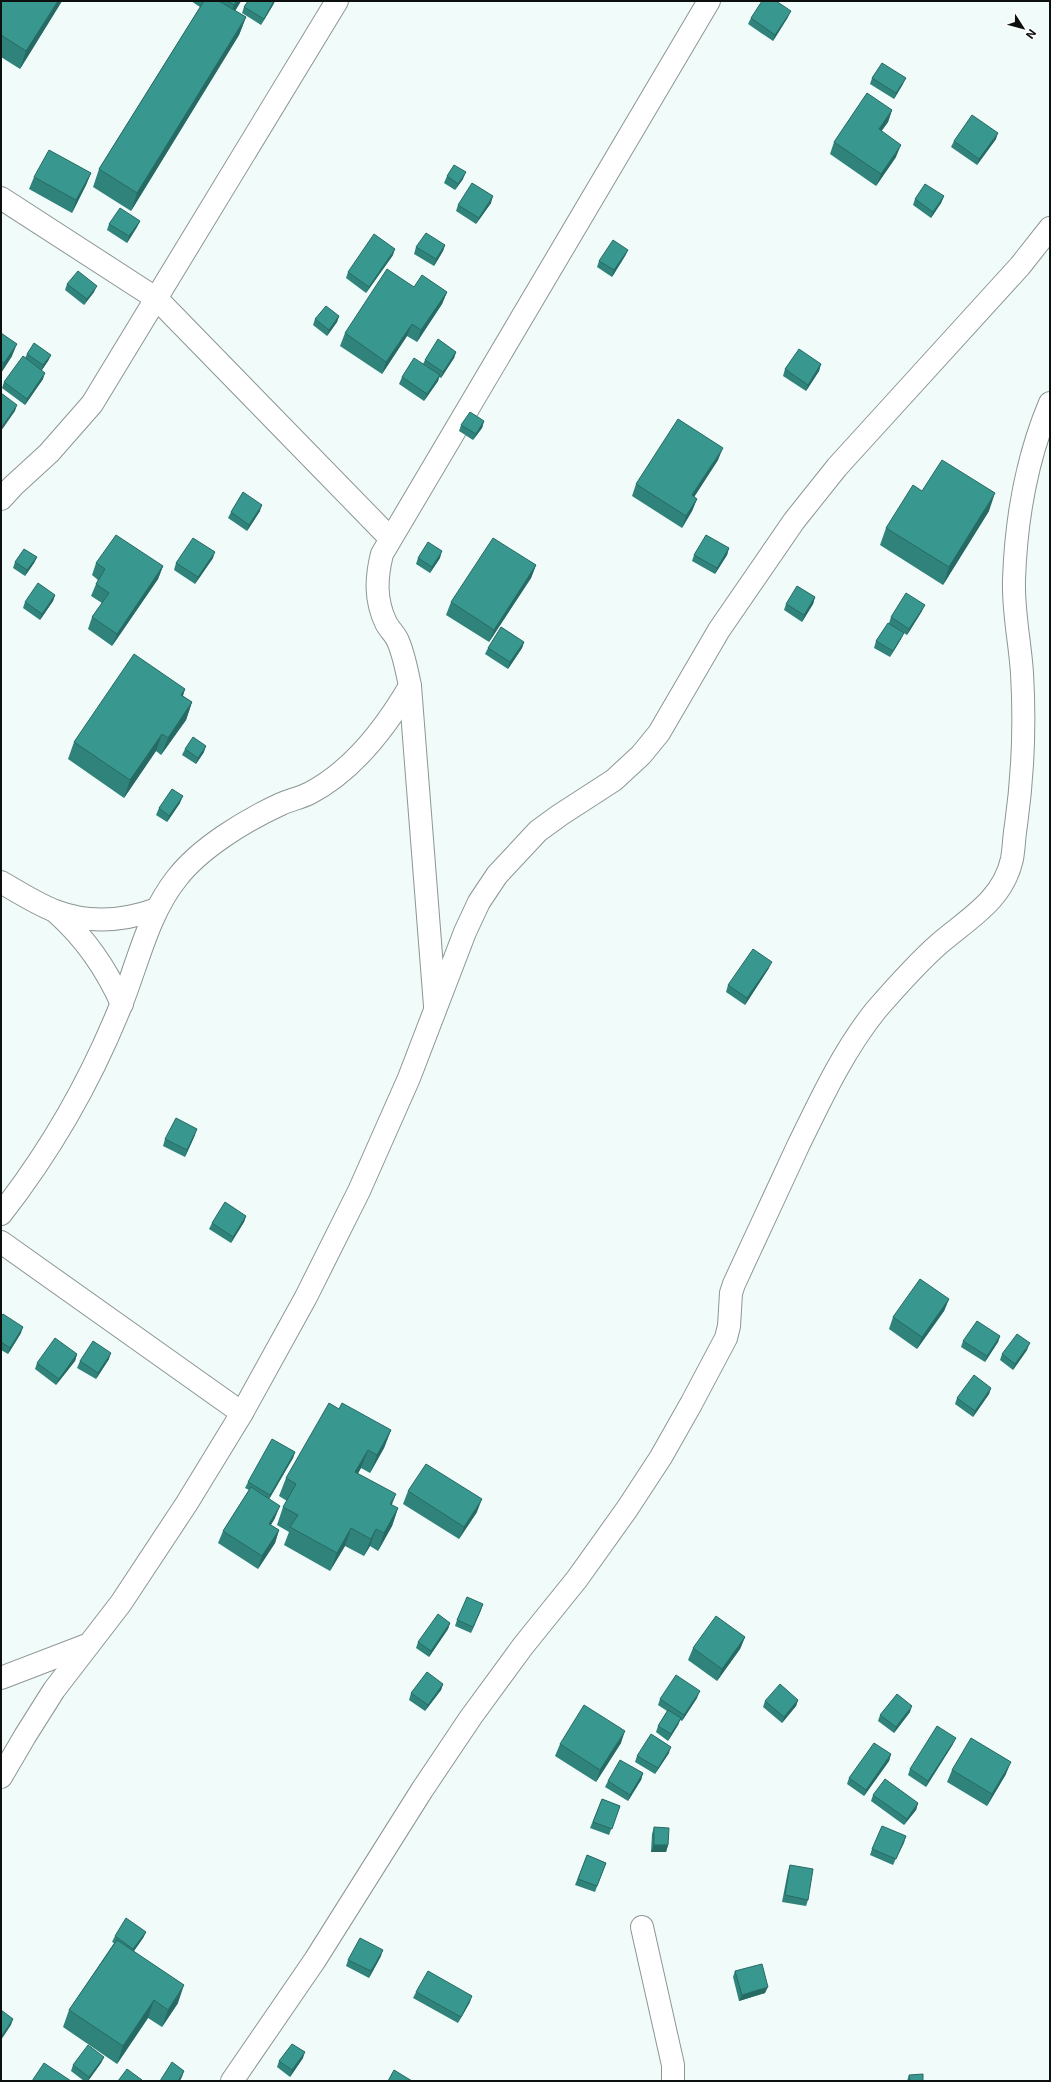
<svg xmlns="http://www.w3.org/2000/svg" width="1051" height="2082" viewBox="0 0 1051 2082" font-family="Inter,sans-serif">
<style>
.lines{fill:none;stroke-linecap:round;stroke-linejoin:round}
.minor-casing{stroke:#8c9694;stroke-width:24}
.minor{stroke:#fff;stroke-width:22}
.wall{fill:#30837b}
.shaded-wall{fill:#276a64}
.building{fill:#38988f;stroke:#276a64}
</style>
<rect width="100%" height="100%" fill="#f1fbf9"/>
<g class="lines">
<defs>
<g id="minor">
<polyline points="1,198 157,299 390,538"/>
<polyline points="1,499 13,486 49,453 92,404 337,1"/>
<path d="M1,882C18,892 37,904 55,911C89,924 124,921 157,909"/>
<path d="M57,913C86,939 106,968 122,1004"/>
<path d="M435,1006L410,686C407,671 404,655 398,641C395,634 389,629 386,623C375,600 376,578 382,554L709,1"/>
<path d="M1,1214C51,1150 91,1080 121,1005C138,963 148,914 177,878C200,848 246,820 281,804C290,800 300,798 310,793C354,770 386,727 410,686"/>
<polyline points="1,1242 242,1413"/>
<polyline points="1,1678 87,1645"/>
<polyline points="1,1777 25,1736 54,1690 121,1603 187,1503 242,1413 306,1297 359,1191 409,1078 465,932 479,902 497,875 538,831 560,815 614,780 641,755 659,733 719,630 794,521 837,467 1020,266 1050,228"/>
<polyline points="642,1927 673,2065 673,2081"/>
<path d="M232,2081L315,1960L422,1790L471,1717L523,1646L577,1579L627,1509L661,1457L691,1404L726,1338L729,1326L731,1293L734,1284C755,1238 777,1192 798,1146C821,1099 843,1051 876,1010C896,987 917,963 940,943C969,918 1003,900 1012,859C1014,848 1014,836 1016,825C1023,775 1025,724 1022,673C1020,642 1013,612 1014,580C1016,519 1026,460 1050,403"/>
</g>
</defs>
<!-- minor casing -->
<use href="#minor" class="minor-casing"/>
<!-- minor -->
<use href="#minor" class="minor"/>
</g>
<!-- wall -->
<g class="wall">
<polygon points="1,1 62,1 20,69 1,57"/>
<polygon points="191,1 241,1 235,11 246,17 239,35 131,211 93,187 99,169 200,7"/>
<polygon points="248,1 275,1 273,5 261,25 242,13 244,7"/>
<polygon points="788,17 773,41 748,24 751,18"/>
<polygon points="872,78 903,84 894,99 870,84"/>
<polygon points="892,110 888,122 881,131 896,157 876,186 830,154 834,142"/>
<polygon points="996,139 977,165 951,147 954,141"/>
<polygon points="91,173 86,185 72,213 29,189 34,177"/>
<polygon points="447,176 463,179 455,190 444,183"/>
<polygon points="944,196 941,203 931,218 913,205 915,199"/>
<polygon points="491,203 476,224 456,211 458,205"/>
<polygon points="140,221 137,227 127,243 107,230 109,224"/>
<polygon points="445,245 443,251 434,266 414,254 416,247"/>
<polygon points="628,250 625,256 612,277 597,267 599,261"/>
<polygon points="393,255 366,293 346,278 348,272"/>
<polygon points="67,284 94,292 84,305 65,290"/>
<polygon points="414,287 447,292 442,304 417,342 407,336 382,374 340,346 345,333"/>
<polygon points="339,316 337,322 327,336 313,325 315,319"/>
<polygon points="1,333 12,356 1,373"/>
<polygon points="456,352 454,358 441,378 439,377 438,381 424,401 399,384 402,377 423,364 425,360"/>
<polygon points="27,354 51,355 48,361 42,370 43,379 25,405 2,388 4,382 25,358"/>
<polygon points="821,364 819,371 806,391 783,376 785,369"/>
<polygon points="484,421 482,428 473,440 459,431 461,425"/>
<polygon points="718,460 694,497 697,499 692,511 682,528 632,496 636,484"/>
<polygon points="922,491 989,511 943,585 880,545 886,528"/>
<polygon points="260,511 247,531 228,518 231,512"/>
<polygon points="729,548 727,555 715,574 692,561 694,555"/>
<polygon points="37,557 34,563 25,576 13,568 15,562"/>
<polygon points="213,558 195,584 174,570 176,563"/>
<polygon points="418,558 440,558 430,573 416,564"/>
<polygon points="96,563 163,566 158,579 112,646 88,629 92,617 102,603 91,596 96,584 98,580 92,575"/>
<polygon points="536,565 531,578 489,642 446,615 451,602"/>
<polygon points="55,595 53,601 40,620 23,608 25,602"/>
<polygon points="815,597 813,604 802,622 784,610 786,604"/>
<polygon points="922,611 907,635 899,630 901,639 890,657 874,648 876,641 889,623 891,617"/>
<polygon points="524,642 522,648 508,669 485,654 488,648"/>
<polygon points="185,689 183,696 192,702 186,720 161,755 156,751 124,798 68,759 74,742"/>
<polygon points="185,749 204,752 196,764 182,755"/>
<polygon points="180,803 167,822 156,815 159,808"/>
<polygon points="769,968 745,1005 726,992 728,985"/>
<polygon points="195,1135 185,1157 163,1146 165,1139"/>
<polygon points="246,1216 244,1222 231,1243 209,1229 212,1223"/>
<polygon points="949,1299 944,1311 917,1349 889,1329 893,1317"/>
<polygon points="1,1317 21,1333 8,1354 1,1350"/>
<polygon points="1000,1336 998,1342 985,1362 961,1347 963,1341"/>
<polygon points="1027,1350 1013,1370 1000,1360 1002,1354"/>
<polygon points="77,1354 75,1361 56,1385 35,1369 37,1363"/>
<polygon points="109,1359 96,1379 77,1368 80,1361"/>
<polygon points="991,1388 989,1394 973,1417 955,1404 957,1398"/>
<polygon points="339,1409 391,1430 384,1448 370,1473 361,1468 358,1473 392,1505 398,1508 392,1526 378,1551 370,1546 364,1556 345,1546 330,1571 284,1545 289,1532 277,1525 283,1507 287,1501 279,1496 286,1478"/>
<polygon points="295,1452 293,1458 269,1499 275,1518 271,1525 279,1530 275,1543 258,1569 218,1543 223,1531 249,1490 245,1488 248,1482"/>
<polygon points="408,1491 477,1512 459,1539 403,1504"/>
<polygon points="481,1610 471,1633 455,1626 457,1620"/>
<polygon points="450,1623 448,1629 429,1657 416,1648 418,1642"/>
<polygon points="745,1637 740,1649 717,1681 688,1660 693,1648"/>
<polygon points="443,1684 441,1690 425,1711 409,1700 411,1693"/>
<polygon points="697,1698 682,1721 680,1720 678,1725 668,1741 656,1732 658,1726 667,1711 658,1705 660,1699"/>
<polygon points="798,1700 796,1706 782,1723 763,1707 765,1701"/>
<polygon points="910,1712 894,1733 878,1721 880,1715"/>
<polygon points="621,1743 596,1782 555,1756 560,1744"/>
<polygon points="953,1744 926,1787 908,1775 910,1769"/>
<polygon points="669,1753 655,1774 635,1762 637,1756"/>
<polygon points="891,1754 889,1761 864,1796 847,1784 849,1778"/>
<polygon points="952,1770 1006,1774 987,1806 947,1782"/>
<polygon points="643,1773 641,1780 628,1801 605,1787 608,1781"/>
<polygon points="873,1795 918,1803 916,1810 904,1825 871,1801"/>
<polygon points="602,1799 620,1806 609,1835 590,1828"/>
<polygon points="654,1827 668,1845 666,1852 651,1852 652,1834"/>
<polygon points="906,1836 893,1865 870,1855 872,1849"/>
<polygon points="587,1855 606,1863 595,1892 575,1885"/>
<polygon points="790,1865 808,1900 806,1906 782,1902 788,1871"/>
<polygon points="146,1932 143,1938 134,1951 178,2003 162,2027 148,2018 117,2064 63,2027 69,2010 114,1943 112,1942 115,1936"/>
<polygon points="381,1956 369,1978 346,1966 348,1960"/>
<polygon points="735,1971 765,1993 739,2001 733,1977"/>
<polygon points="416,1992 470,2002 458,2023 413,1998"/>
<polygon points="104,2057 101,2063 88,2081 84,2081 71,2071 73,2065"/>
<polygon points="303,2058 290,2077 277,2067 279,2061"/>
<polygon points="909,2075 923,2081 907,2081"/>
</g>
<!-- shaded-wall -->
<g class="shaded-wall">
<polygon points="58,1 62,1 20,69 26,51"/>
<polygon points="237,1 241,1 228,23 234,5"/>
<polygon points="274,1 275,1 273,5 261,25 264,19"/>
<polygon points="791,11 788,17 773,41 775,35"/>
<polygon points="246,17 239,35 131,211 137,193"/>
<polygon points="906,78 903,84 894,99 896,93"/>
<polygon points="892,110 888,122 874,142 879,129"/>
<polygon points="998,133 996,139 977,165 979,159"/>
<polygon points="901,145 896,157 876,186 881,174"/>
<polygon points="466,172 463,179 455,190 458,184"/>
<polygon points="91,173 86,185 72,213 76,200"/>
<polygon points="493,196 491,203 476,224 479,218"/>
<polygon points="944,196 941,203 931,218 933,212"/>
<polygon points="140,221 137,227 127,243 129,236"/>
<polygon points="445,245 443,251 434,266 436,259"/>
<polygon points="395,249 393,255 366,293 369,287"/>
<polygon points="628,250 625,256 612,277 614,270"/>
<polygon points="97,286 94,292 84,305 87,299"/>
<polygon points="447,292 442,304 417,342 421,330"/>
<polygon points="339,316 337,322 327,336 329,330"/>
<polygon points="412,324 407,336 382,374 386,362"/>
<polygon points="17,344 12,356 1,373 1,371 4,363"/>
<polygon points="456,352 454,358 441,378 443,372"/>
<polygon points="51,355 48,361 41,371 43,365"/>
<polygon points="821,364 819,371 806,391 808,385"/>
<polygon points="45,373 43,379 25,405 27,399"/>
<polygon points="440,375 438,381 424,401 427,394"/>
<polygon points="17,405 15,411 1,431 1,428"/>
<polygon points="484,421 482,428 473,440 476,434"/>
<polygon points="723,448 718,460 687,508 692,495"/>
<polygon points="995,493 989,511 943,585 949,567"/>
<polygon points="697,499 692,511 682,528 686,516"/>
<polygon points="262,505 260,511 247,531 249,525"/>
<polygon points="729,548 727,555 715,574 717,568"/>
<polygon points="442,551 440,558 430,573 432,567"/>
<polygon points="215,552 213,558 195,584 198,577"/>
<polygon points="37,557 34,563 25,576 27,570"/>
<polygon points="536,565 531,578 489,642 494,630"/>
<polygon points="163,566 158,579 112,646 117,634"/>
<polygon points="55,595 53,601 40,620 42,614"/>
<polygon points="815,597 813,604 802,622 804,615"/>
<polygon points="925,605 922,611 907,635 909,629"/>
<polygon points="904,633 901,639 890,657 893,651"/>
<polygon points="524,642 522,648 508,669 510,662"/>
<polygon points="185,689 179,706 181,695"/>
<polygon points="192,702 186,720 161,755 168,738"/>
<polygon points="162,734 156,751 124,798 130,780"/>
<polygon points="206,746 204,752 196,764 198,758"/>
<polygon points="183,796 180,803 167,822 169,816"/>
<polygon points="772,962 769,968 745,1005 747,998"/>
<polygon points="197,1129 195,1135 185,1157 187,1150"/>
<polygon points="246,1216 244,1222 231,1243 233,1237"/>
<polygon points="949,1299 944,1311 917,1349 922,1337"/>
<polygon points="23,1327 21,1333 8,1354 10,1348"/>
<polygon points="1000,1336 998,1342 985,1362 987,1356"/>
<polygon points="1030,1343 1027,1350 1013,1370 1015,1364"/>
<polygon points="111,1353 109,1359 96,1379 98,1373"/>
<polygon points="77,1354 75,1361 56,1385 59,1379"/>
<polygon points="991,1388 989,1394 973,1417 975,1411"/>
<polygon points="391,1430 384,1448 370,1473 377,1455"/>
<polygon points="368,1450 361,1468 349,1490 355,1472"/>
<polygon points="295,1452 293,1458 268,1501 270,1495"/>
<polygon points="396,1494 389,1512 390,1504"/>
<polygon points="482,1499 477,1512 459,1539 464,1527"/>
<polygon points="280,1506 275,1518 264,1536 269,1524"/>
<polygon points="398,1508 392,1526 378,1551 384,1533"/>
<polygon points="351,1528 345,1546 330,1571 337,1553"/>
<polygon points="376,1529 370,1546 364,1556 371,1539"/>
<polygon points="279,1530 275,1543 258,1569 262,1556"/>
<polygon points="483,1604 481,1610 471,1633 473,1627"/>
<polygon points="450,1623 448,1629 429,1657 431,1651"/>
<polygon points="745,1637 740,1649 717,1681 722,1669"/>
<polygon points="443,1684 441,1690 425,1711 428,1705"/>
<polygon points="700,1691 697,1698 682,1721 684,1715"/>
<polygon points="798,1700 796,1706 782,1723 784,1717"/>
<polygon points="912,1706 910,1712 894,1733 896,1727"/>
<polygon points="681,1718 678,1725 668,1741 671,1734"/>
<polygon points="625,1731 621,1743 596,1782 600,1770"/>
<polygon points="956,1738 953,1744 926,1787 928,1781"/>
<polygon points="671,1747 669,1753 655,1774 658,1768"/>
<polygon points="891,1754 889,1761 864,1796 866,1790"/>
<polygon points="1011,1762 1006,1774 987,1806 992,1794"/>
<polygon points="643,1773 641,1780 628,1801 630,1795"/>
<polygon points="918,1803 916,1810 904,1825 907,1819"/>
<polygon points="906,1836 904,1843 893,1865 896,1859"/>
<polygon points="654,1845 668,1845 666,1852 651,1852"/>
<polygon points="146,1932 143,1938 131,1955 133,1949"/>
<polygon points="383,1950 381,1956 369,1978 371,1971"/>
<polygon points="184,1985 178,2003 162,2027 168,2010"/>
<polygon points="768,1987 765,1993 739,2001 742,1995"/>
<polygon points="472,1996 470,2002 458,2023 461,2017"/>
<polygon points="154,2000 148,2018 117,2064 123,2046"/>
<polygon points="13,2019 11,2025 1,2040 1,2037"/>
<polygon points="305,2052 303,2058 290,2077 292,2070"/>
<polygon points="104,2057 101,2063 88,2081 89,2077"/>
<polygon points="184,2071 182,2077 180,2081 178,2081"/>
</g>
<!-- building -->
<g class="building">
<polygon points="1,1 58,1 26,51 1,35"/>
<polygon points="204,1 219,1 246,17 137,193 99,169"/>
<polygon points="227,1 237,1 234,5"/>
<polygon points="248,1 274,1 264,19 244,7"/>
<polygon points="762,1 776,1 791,11 775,35 751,18"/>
<polygon points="882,63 906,78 896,93 872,78"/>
<polygon points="867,93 892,110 879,129 901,145 881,174 834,142"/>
<polygon points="972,115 998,133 979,159 954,141"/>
<polygon points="49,150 91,173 76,200 34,177"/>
<polygon points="454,165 466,172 458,184 447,176"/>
<polygon points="472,183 493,196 479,218 458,205"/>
<polygon points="925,184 944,196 933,212 915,199"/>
<polygon points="120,208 140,221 129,236 109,224"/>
<polygon points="426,233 445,245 436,259 416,247"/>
<polygon points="374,234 395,249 369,287 348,272"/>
<polygon points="613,240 628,250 614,270 599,261"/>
<polygon points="387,269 414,287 422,275 447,292 421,330 412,324 386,362 345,333"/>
<polygon points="78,271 97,286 87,299 67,284"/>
<polygon points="326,306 339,316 329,330 315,319"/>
<polygon points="1,333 17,344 4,363 1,361"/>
<polygon points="438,339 456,352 443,372 425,360"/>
<polygon points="34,343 51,355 43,365 27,354"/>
<polygon points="799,349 821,364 808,385 785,369"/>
<polygon points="23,356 45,373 27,399 4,382"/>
<polygon points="414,358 440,375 427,394 402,377"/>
<polygon points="1,393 17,405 1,428"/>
<polygon points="470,412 484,421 476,434 461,425"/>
<polygon points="678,419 723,448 692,495 697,499 686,516 636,484"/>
<polygon points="942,460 995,493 949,567 886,528 913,485 922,491"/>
<polygon points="243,492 262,505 249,525 231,512"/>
<polygon points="116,535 163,566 117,634 92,617 109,593 96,584 105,569 96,563"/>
<polygon points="706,535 729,548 717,568 694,555"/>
<polygon points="193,538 215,552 198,577 176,563"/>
<polygon points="493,538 536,565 494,630 451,602"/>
<polygon points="428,542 442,551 432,567 418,558"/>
<polygon points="24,549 37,557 27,570 15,562"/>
<polygon points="38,583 55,595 42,614 25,602"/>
<polygon points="797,586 815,597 804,615 786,604"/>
<polygon points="906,593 925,605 909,629 891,617"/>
<polygon points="888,623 904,633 893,651 876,641"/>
<polygon points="501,627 524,642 510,662 488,648"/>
<polygon points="134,654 185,689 181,695 192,702 168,738 162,734 130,780 74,742"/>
<polygon points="193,737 206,746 198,758 185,749"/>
<polygon points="172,789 183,796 169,816 159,808"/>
<polygon points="753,949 772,962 747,998 728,985"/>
<polygon points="176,1118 197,1129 187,1150 165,1139"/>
<polygon points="225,1202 246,1216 233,1237 212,1223"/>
<polygon points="920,1279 949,1299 922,1337 893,1317"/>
<polygon points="3,1314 23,1327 10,1348 1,1342 1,1317"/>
<polygon points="977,1321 1000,1336 987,1356 963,1341"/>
<polygon points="1017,1334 1030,1343 1015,1364 1002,1354"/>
<polygon points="55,1338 77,1354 59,1379 37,1363"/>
<polygon points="93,1341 111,1353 98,1373 80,1361"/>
<polygon points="974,1375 991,1388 975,1411 957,1398"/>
<polygon points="329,1403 339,1409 342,1403 391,1430 377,1455 368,1450 355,1472 396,1494 390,1504 398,1508 384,1533 376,1529 371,1539 351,1528 337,1553 290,1527 298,1515 283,1507 296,1484 286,1478"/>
<polygon points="272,1439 295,1452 270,1495 248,1482"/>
<polygon points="426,1464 482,1499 464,1527 408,1491"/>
<polygon points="251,1487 280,1506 269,1524 279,1530 262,1556 223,1531"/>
<polygon points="467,1597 483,1604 473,1627 457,1620"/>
<polygon points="438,1614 450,1623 431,1651 418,1642"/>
<polygon points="716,1616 745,1637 722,1669 693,1648"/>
<polygon points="427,1672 443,1684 428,1705 411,1693"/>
<polygon points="676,1675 700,1691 684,1715 660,1699"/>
<polygon points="780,1684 798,1700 784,1717 765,1701"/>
<polygon points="897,1694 912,1706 896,1727 880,1715"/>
<polygon points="584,1705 625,1731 600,1770 560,1744"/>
<polygon points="668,1710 681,1718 671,1734 658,1726"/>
<polygon points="937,1726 956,1738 928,1781 910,1769"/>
<polygon points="651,1734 671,1747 658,1768 637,1756"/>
<polygon points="971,1738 1011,1762 992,1794 952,1770"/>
<polygon points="874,1743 891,1754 866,1790 849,1778"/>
<polygon points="620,1760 643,1773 630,1795 608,1781"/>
<polygon points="885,1779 918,1803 907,1819 873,1795"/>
<polygon points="602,1799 620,1806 612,1829 593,1822"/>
<polygon points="882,1826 906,1836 896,1859 872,1849"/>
<polygon points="654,1827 669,1828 668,1845 654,1845"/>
<polygon points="587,1855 606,1863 597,1886 578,1879"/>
<polygon points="790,1865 813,1869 808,1900 785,1895"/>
<polygon points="126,1918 146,1932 133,1949 115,1936"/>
<polygon points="360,1938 383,1950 371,1971 348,1960"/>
<polygon points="117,1940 184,1985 168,2010 154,2000 123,2046 69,2010"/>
<polygon points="762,1964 768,1987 742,1995 735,1971"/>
<polygon points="428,1971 472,1996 461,2017 416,1992"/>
<polygon points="1,2010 13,2019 1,2037"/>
<polygon points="292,2044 305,2052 292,2070 279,2061"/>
<polygon points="88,2045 104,2057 89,2077 73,2065"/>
<polygon points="172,2062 184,2071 178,2081 160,2081"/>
<polygon points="44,2063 71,2081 32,2081"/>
<polygon points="127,2069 142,2080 141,2081 118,2081"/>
<polygon points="394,2070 412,2081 388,2081"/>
<polygon points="923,2074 923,2081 910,2081 909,2075"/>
</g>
<!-- border -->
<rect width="1051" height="2082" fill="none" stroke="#0c100f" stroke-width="4"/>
<!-- north arrow -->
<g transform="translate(1023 28) rotate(126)" stroke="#ffffff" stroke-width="3" paint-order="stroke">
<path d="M0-3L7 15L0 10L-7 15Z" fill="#0c100f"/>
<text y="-6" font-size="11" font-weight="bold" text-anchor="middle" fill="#0c100f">N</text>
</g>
</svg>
